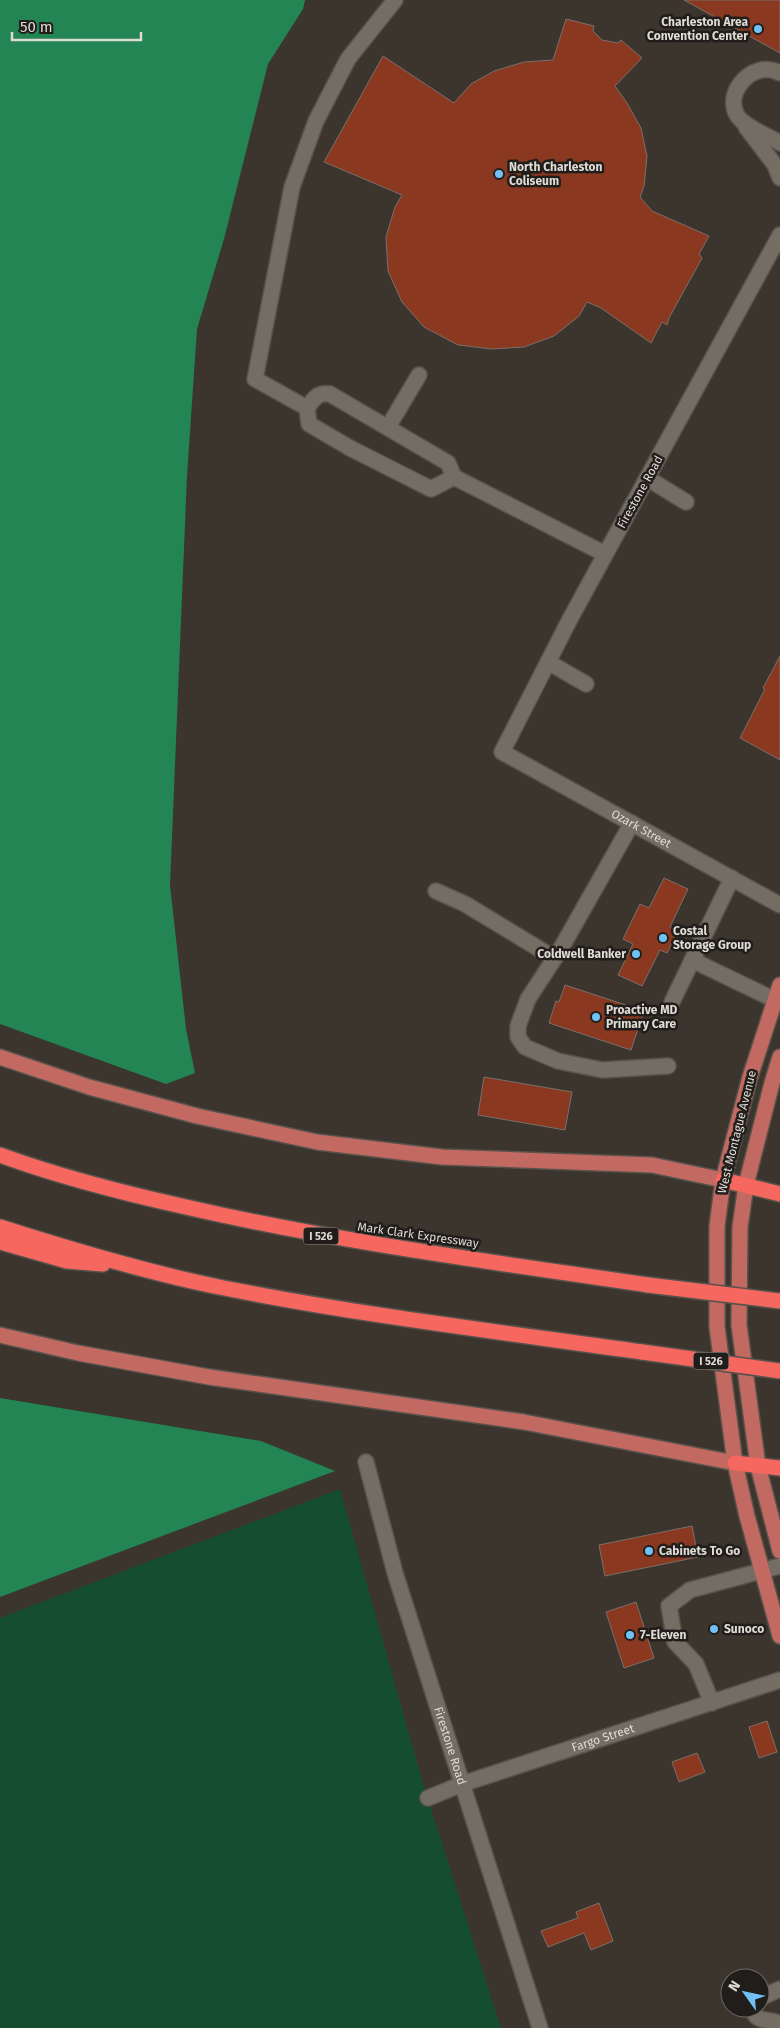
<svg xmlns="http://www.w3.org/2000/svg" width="780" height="2028" viewBox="0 0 780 2028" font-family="'Fira Sans',sans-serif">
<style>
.green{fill:#154d2f}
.forest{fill:#238553}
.building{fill:#8a381f;stroke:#7b6f6c}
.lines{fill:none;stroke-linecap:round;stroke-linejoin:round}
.minor-casing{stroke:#57524b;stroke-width:18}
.major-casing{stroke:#57524b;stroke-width:18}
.highway-casing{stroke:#57524b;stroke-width:18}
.minor{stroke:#746d64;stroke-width:15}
.major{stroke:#c26961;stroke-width:15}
.highway{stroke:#f6675f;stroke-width:15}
.highway-bridge-casing{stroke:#57524b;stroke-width:18;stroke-linecap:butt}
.highway-bridge{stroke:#f6675f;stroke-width:15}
.poi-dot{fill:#72c1f5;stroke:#201d1a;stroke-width:2}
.labels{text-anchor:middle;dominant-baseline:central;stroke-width:5;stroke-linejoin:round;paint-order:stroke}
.shield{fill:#201d1a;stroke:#a6a39e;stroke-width:1}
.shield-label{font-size:11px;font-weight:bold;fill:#dfdcd6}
.poi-label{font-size:12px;font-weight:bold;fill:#dfdcd6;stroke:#201d1a;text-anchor:start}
.street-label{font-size:12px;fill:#dfdcd6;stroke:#201d1a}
</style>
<rect width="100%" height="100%" fill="#3b352d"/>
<!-- green -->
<polygon class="green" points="340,1489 424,1787 501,2028 0,2028 0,1618"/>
<!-- forest -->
<g class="forest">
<polygon points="0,0 305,0 303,9 268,64 224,239 197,329 187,476 170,885 186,1029 195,1073 166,1084 0,1024"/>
<polygon points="0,1398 261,1441 335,1471 0,1597"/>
</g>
<!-- building -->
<g class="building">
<polygon points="684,0 780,0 780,53"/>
<polygon points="566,19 594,26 593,31 602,40 618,43 621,40 642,58 615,86 627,103 641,128 647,156 644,186 640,197 652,211 709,236 699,254 702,258 669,318 667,325 662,322 651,343 601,308 587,302 579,316 554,336 524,347 492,349 458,345 424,327 402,302 388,271 386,237 395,207 402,195 324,162 383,56 454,103 471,84 494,71 524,62 553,60"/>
<polygon points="780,656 780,760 740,738 765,689 763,688"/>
<polygon points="664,878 688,889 670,927 678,931 667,953 660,950 642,986 618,975 633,944 623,939 640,904 649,908"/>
<polygon points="565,985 644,1011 631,1050 549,1023 556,1001 559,1002"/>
<polygon points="484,1077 572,1092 565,1130 478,1115"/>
<polygon points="692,1526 698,1557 605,1576 599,1545"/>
<polygon points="636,1602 654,1658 624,1668 606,1612"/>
<polygon points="767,1721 777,1752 759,1758 749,1727"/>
<polygon points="697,1753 705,1772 679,1782 672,1762"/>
<polygon points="599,1903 613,1941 591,1950 584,1933 548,1947 541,1931 578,1918 576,1912"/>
</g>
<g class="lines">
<defs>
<g id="minor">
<polyline points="395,0 348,59 316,121 292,187 255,379 307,408 309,424 350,448 431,489 454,477 605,554"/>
<path d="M780,73C750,57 718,100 742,121C752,130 768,136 780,143"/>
<polyline points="746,127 775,165 780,178"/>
<path id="s1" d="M780,235L570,619L502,752L780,905"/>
<path d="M307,408C314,399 317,392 330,394L448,463L454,477"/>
<polyline points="388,427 419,375"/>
<polyline points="647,478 686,502"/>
<polyline points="548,662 586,684"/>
<polyline points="632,823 560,950 528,999 518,1026 518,1037 525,1047 558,1061 602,1070 668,1066"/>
<polyline points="436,891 465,904 554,958"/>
<polyline points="692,960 775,1000"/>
<polyline points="672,1002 732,878"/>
<path id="s2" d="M366,1462L395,1573L540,2028"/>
<polyline points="712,1703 696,1664 675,1642 669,1606 690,1590 780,1566"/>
<path id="s3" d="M428,1798L462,1784L780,1680"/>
<polyline points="760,1998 780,1989"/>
<path d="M753,2008C755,2025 770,2017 780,2024"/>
</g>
<g id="major">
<polyline points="780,985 750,1077 723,1180 717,1226 717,1327 735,1463 747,1516 780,1636"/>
<polyline points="0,1057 89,1087 197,1116 317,1142 442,1157 652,1165 723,1180"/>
<polyline points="780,1057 772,1083 746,1185 740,1227 739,1325 758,1466 780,1551"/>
<polyline points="0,1335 78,1353 209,1377 524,1422 735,1463"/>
</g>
<g id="highway">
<path d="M0,1155C60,1177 123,1193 186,1207C338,1242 493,1262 648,1285"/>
<polyline points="723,1180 780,1194"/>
<path d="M0,1227C72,1250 145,1272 219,1287C359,1315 501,1332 642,1352"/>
<polyline points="0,1242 67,1261 103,1264"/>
<polyline points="735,1463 780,1468"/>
</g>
</defs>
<!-- minor casing -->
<use href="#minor" class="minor-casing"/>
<!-- major casing -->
<use href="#major" class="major-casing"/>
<!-- highway casing -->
<use href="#highway" class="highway-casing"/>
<!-- minor -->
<use href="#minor" class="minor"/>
<!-- major -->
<use href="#major" class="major"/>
<!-- highway -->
<use href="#highway" class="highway"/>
<defs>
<g id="highway-bridge">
<polyline points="648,1285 780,1301"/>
<polyline points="642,1352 780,1371"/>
</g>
</defs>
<!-- highway-bridge casing -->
<use href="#highway-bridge" class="highway-bridge-casing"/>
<!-- highway-bridge -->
<use href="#highway-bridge" class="highway-bridge"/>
</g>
<!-- markers -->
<g class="poi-dot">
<circle cx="758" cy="29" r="5"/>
<circle cx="499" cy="174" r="5"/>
<circle cx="663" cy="938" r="5"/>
<circle cx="636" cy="954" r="5"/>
<circle cx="596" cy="1017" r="5"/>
<circle cx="649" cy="1551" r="5"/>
<circle cx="714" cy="1629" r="5"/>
<circle cx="630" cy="1635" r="5"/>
</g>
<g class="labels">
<!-- shield labels -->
<g class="shield">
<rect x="303.5" y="1227.5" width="35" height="17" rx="4"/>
<rect x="693.5" y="1352.5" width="35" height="17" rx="4"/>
</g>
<g class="shield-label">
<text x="321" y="1236">I 526</text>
<text x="711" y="1361">I 526</text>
</g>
<!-- poi labels -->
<g class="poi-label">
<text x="748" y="22" text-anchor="end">Charleston Area<tspan x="748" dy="14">Convention Center</tspan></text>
<text x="509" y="167">North Charleston<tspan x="509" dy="14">Coliseum</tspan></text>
<text x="673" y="931">Costal<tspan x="673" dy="14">Storage Group</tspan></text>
<text x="626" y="954" text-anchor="end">Coldwell Banker</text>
<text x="606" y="1010">Proactive MD<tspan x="606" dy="14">Primary Care</tspan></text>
<text x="659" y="1551">Cabinets To Go</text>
<text x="724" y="1629">Sunoco</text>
<text x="640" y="1635">7-Eleven</text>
</g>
<!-- street labels -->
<g class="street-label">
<text transform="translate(640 492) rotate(-61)">Firestone Road</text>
<text stroke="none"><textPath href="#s1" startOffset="746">Ozark Street</textPath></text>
<text transform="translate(737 1132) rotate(-76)">West Montague Avenue</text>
<text transform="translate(418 1235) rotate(8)">Mark Clark Expressway</text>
<text stroke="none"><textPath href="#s3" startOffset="185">Fargo Street</textPath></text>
<text stroke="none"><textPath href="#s2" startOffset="296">Firestone Road</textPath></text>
</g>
</g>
<!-- north arrow -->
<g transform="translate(745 1993) rotate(303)"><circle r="24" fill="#201d1a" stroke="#6c6965"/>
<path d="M0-4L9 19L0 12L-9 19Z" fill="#72c1f5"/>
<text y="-8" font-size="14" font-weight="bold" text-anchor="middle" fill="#dfdcd6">N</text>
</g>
<!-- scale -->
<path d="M12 32v8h129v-8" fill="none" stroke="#dfdcd6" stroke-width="2.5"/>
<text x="20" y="32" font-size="15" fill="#dfdcd6" stroke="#201d1a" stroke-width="4" paint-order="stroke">50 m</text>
</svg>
